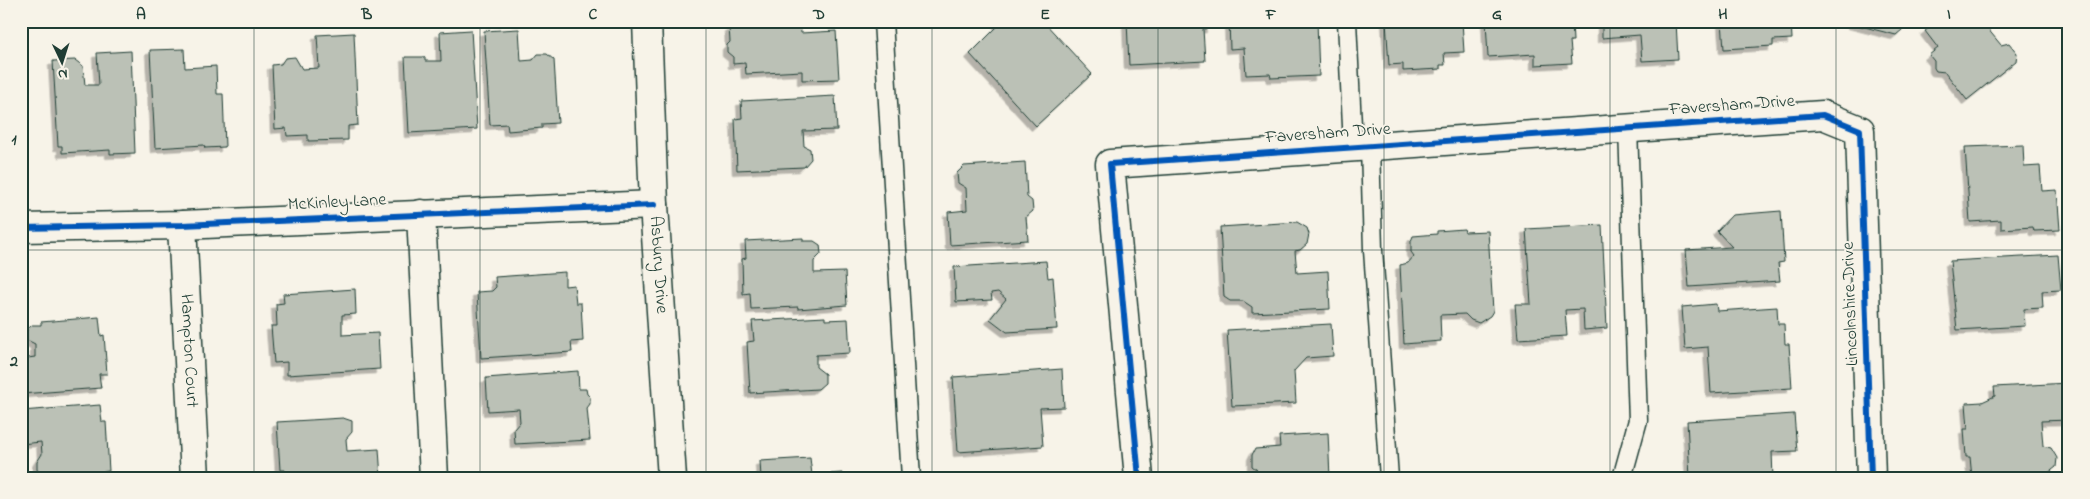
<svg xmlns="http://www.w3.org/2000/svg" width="2090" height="499" viewBox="0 0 2090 499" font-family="'Indie Flower',sans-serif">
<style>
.building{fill:#bbc1b6;stroke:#1f3d34;filter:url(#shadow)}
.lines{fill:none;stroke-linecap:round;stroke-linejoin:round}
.service-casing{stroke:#1f3d34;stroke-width:21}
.minor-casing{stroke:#1f3d34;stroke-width:31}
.service{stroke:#f7f3e8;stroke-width:18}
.minor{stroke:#f7f3e8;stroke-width:28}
.cycleway-casing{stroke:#f7f3e8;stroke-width:9}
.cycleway{stroke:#0057b8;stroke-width:6}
.grid{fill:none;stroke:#1f3d34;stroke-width:1;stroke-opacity:0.55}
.labels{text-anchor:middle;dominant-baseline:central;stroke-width:4;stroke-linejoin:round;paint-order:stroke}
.street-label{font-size:18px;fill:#1f3d34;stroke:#f7f3e8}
.neatline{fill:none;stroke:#1f3d34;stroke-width:2}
.grid-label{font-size:16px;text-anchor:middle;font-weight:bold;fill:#1f3d34}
</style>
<defs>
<filter id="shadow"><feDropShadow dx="-4.5" dy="4.5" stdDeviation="0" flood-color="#0004"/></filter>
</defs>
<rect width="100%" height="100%" fill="#f7f3e8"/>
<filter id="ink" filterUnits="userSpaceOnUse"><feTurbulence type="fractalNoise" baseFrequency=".02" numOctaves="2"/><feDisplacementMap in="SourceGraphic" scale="10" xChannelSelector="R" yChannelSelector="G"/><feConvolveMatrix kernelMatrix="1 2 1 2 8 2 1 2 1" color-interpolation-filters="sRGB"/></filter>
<g filter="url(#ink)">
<!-- building -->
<g class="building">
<polygon points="734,21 800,21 801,33 836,31 839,79 802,80 802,71 746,74 745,63 733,64 733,57 727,52 727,45 730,42 729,27 734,27"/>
<polygon points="996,21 1043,21 1092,74 1036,126 970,54 999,25"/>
<polygon points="1127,21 1210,21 1211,28 1203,29 1205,61 1129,65"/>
<polygon points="1229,21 1317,21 1319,76 1271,78 1270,74 1246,75 1244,48 1230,49"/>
<polygon points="1386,21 1462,21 1464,52 1444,53 1445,65 1440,65 1440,69 1403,71 1403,64 1389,65"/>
<polygon points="1486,21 1572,21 1573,41 1570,41 1572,63 1535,65 1535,54 1488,57"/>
<polygon points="1602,21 1676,21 1678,59 1642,61 1640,35 1602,38"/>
<polygon points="1722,21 1791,21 1792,39 1773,40 1773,46 1724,49"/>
<polygon points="1841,21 1904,21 1902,30 1896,35"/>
<polygon points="1938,21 1995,21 1987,28 2001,45 2009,43 2017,53 2016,61 1967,100 1945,72 1936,71 1934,68 1934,61 1929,55 1938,48 1925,31"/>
<polygon points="519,29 521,61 533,60 538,54 547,54 554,60 558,123 542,124 542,128 508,131 507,124 490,125 484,31"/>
<polygon points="471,30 477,129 409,133 405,57 425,57 425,61 441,61 440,32"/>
<polygon points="354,33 358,125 348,126 348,140 308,141 308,135 287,136 286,128 275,129 272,65 281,64 285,58 295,57 302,69 319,68 317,35"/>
<polygon points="184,49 185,68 216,66 217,94 223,94 225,147 205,148 204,145 155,148 150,50"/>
<polygon points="131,51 135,153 110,154 110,150 62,153 62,146 58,146 53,61 75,60 83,66 85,85 99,85 97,53"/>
<polygon points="835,96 837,130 803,131 804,146 810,149 811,159 804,167 737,170 735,119 742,118 741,101"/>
<polygon points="2023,145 2024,167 2040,166 2042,191 2057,190 2060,230 2034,231 2033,227 2001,229 2001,220 1970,222 1965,147"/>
<polygon points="1025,162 1027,197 1032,201 1033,211 1026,217 1028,240 950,245 948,212 967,210 966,188 958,183 957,173 964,166"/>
<polygon points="1781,211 1784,262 1778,263 1780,281 1689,287 1686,250 1732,247 1717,231 1732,215"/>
<polygon points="1297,222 1307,228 1309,234 1307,244 1300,250 1295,251 1297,273 1328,271 1330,309 1252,313 1252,307 1243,301 1230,301 1224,297 1220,227"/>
<polygon points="1602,225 1607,328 1584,330 1583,309 1565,310 1567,336 1518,339 1515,304 1531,304 1526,229"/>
<polygon points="1464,229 1465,232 1488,231 1493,311 1490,316 1479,323 1471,320 1465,314 1440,315 1441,341 1404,344 1400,265 1408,263 1414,256 1411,252 1411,241 1413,236 1437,234 1437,231"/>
<polygon points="803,238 803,241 814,241 820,245 821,254 814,261 814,273 845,272 847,305 798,309 798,307 751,309 750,293 743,294 742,259 746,258 745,241"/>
<polygon points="2058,255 2061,290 2042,291 2043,308 2024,309 2025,326 1957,330 1950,261"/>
<polygon points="1046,261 1048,278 1053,277 1057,329 1007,332 990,319 1006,299 998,292 991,293 992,300 956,302 954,267"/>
<polygon points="565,272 565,286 574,285 576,303 581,303 583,341 571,342 572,352 481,358 477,292 492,291 496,287 495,277"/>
<polygon points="355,289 356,314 342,315 342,335 378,333 380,369 287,375 287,362 274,363 271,326 277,326 276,304 284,303 283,294"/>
<polygon points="1716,304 1717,311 1777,307 1778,324 1784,324 1785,344 1789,344 1792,388 1711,393 1708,347 1685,349 1682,307"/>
<polygon points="99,317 101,336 104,335 107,374 99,374 101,388 21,394 21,359 35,357 35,344 27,340 27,330 32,325 41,325 41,322"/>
<polygon points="825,317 825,320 848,319 850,353 816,355 816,367 825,374 825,383 818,389 750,393 747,342 754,341 752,321"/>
<polygon points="1331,324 1333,356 1306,358 1294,371 1296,403 1232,406 1227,330"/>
<polygon points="1062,369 1064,407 1040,408 1043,446 958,452 953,377"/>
<polygon points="578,371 579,389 586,389 587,394 590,397 590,404 587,408 590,440 515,444 514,429 520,422 519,409 488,411 486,378"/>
<polygon points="2068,383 2069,420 2041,421 2043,446 2051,448 2057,458 2056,467 2047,474 1972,478 1970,457 1966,457 1964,429 1968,429 1966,403 1982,402 1995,396 1994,387"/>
<polygon points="100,405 102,422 106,422 109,471 46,476 37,470 37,462 42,454 41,442 21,444 21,411"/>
<polygon points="1794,414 1797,451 1772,452 1773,478 1690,478 1687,421"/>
<polygon points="343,418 352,421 352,432 346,439 347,451 379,449 381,478 285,478 285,470 280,470 277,422"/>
<polygon points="1328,433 1330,478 1246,478 1258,475 1257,470 1252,466 1252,455 1255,449 1280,447 1279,436"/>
<polygon points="810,458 812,475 842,473 842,478 761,478 760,461"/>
</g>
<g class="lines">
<defs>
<g id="service">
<polyline points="883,21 911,478"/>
<polyline points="1347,21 1353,147"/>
<polyline points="1370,146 1373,250 1389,478"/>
<polyline points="1622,478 1638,420 1628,128"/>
</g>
<g id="minor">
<path id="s1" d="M647,21L654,205L672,478"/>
<polyline points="421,214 434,478"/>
<path id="s2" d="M182,225L195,478"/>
<polyline points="21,228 182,225 654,205"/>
<polyline points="1139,478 1110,164 1823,115 1860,130 1871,478"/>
</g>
</defs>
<!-- service casing -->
<use href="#service" class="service-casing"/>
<!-- minor casing -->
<use href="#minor" class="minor-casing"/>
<!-- service -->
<use href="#service" class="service"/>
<!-- minor -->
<use href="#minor" class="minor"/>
<defs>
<g id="cycleway">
<polyline points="21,228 182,225 654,205"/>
<polyline points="1139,478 1110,164 1823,115 1860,130 1871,478"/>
</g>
</defs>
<!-- cycleway casing -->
<use href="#cycleway" class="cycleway-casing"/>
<!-- cycleway -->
<use href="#cycleway" class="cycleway"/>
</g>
</g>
<!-- grid -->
<path class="grid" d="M254,21V478M480,21V478M706,21V478M932,21V478M1158,21V478M1384,21V478M1610,21V478M1836,21V478M21,250H2069"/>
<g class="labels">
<!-- street labels -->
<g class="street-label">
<text transform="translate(1732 106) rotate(-4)">Faversham Drive</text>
<text transform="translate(1328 134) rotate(-4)">Faversham Drive</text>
<text transform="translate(337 203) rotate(-3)">McKinley Lane</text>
<text stroke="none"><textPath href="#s1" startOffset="244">Asbury Drive</textPath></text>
<text transform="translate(1851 304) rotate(-92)">Lincolnshire Drive</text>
<text stroke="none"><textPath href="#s2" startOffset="126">Hampton Court</textPath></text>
</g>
</g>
<!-- margin -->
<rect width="2090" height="499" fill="none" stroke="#f7f3e8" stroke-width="55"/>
<!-- north arrow -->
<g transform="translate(62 62) rotate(176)" stroke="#f7f3e8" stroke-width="4" paint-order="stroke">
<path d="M0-4L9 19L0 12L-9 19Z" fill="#1f3d34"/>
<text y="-8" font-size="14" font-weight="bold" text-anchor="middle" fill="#1f3d34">N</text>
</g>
<rect x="28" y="28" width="2034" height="444" class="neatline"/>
<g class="grid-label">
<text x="141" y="19">A</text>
<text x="367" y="19">B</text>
<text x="593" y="19">C</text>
<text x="819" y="19">D</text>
<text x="1045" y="19">E</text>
<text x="1271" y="19">F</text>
<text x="1497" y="19">G</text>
<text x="1723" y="19">H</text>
<text x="1949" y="19">I</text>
<text x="14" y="144">1</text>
<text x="14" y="366">2</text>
</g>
</svg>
